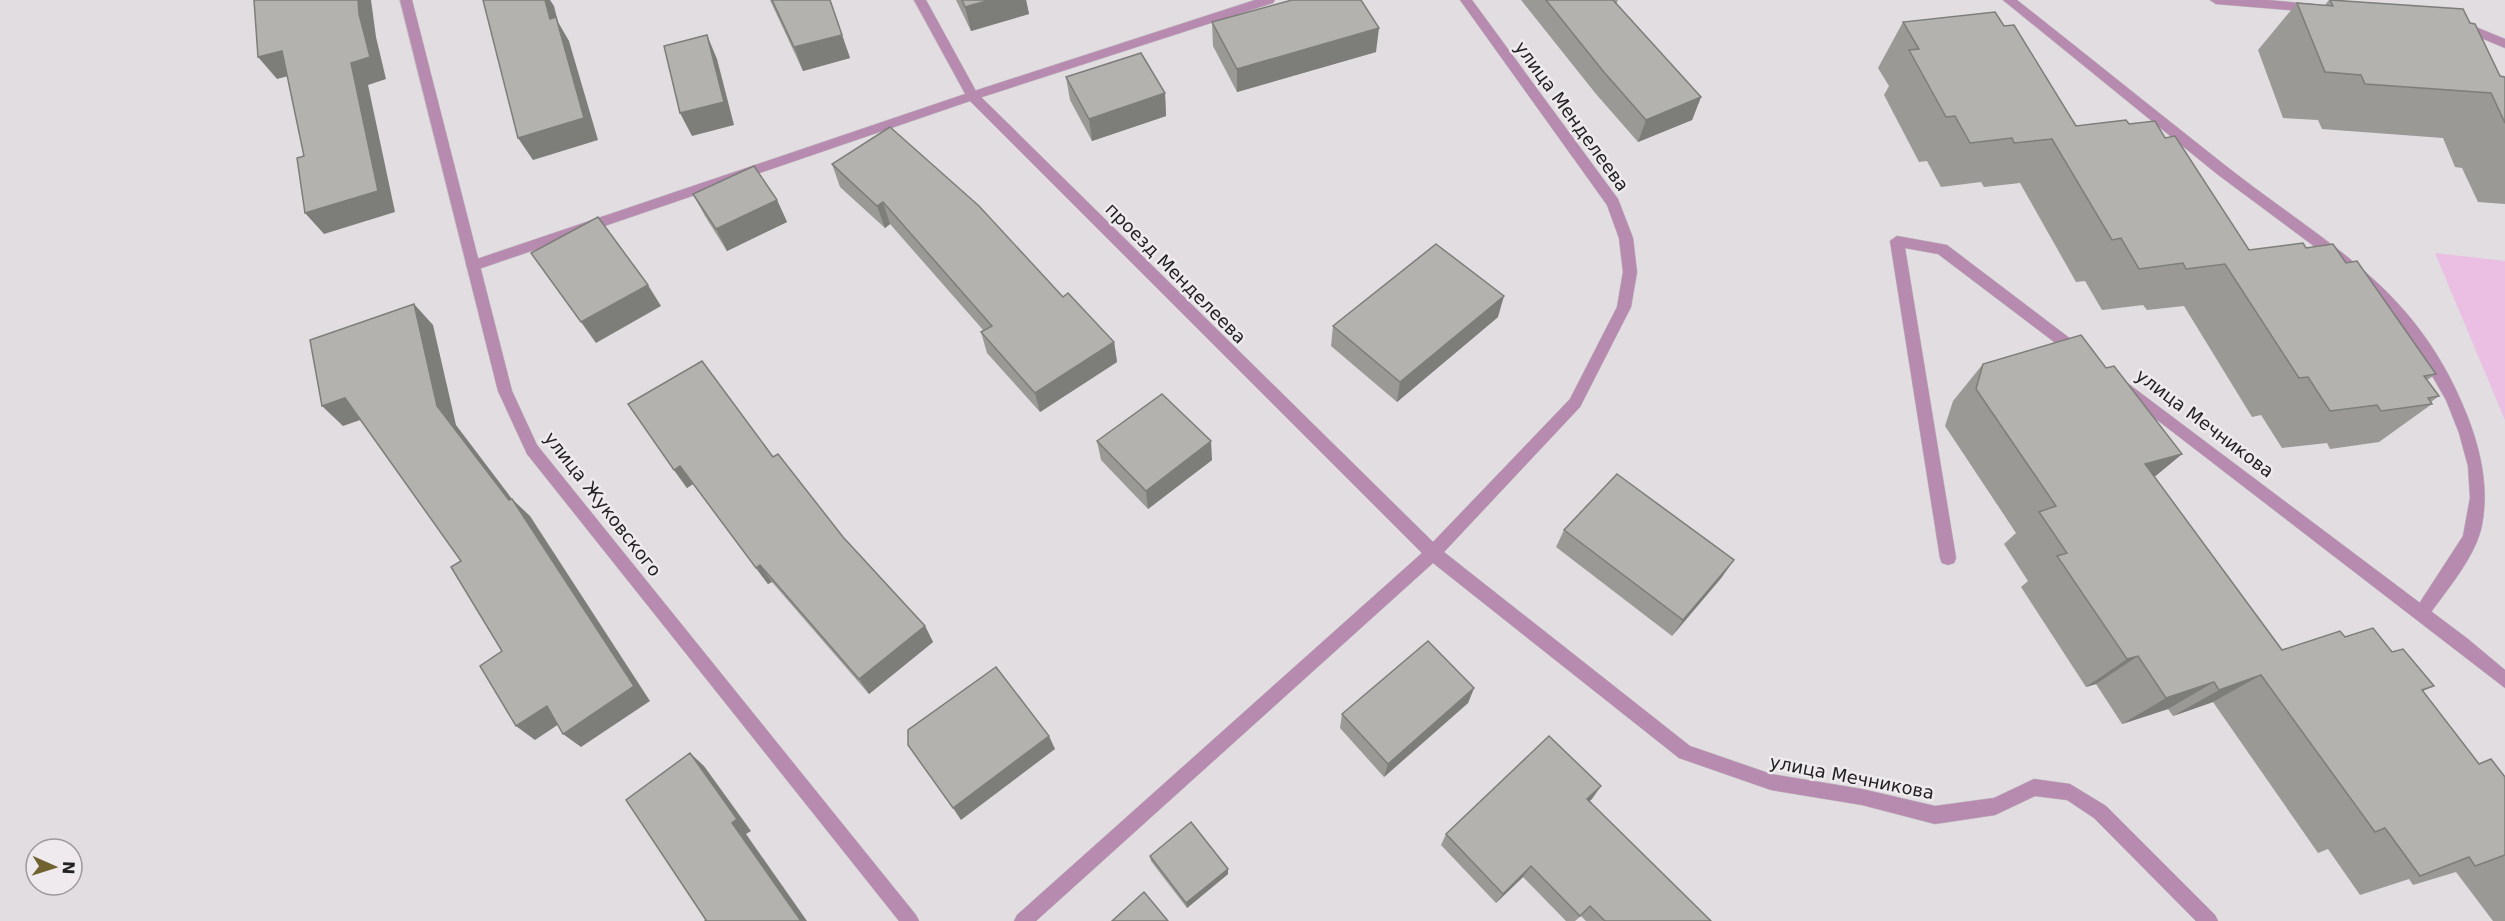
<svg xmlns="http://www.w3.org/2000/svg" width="2505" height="921" viewBox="0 0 2505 921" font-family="'DejaVu Sans',sans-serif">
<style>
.green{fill:#ebbee3}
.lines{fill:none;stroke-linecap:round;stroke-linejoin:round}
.service-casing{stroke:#bfbbbe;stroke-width:1}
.minor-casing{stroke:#bfbbbe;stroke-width:1}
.service{fill:#b68baf;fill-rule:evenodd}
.minor{fill:#b68baf;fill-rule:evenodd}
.wall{fill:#9a9996}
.shaded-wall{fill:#7d7d7a}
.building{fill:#b3b2ae;stroke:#7d7d7a;stroke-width:1.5}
.labels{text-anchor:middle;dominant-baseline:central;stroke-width:5;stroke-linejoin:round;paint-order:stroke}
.street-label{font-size:18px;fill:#232223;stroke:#eeeaed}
</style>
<rect width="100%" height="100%" fill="#e1dde0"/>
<!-- green -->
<polygon class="green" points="2435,253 2505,261 2505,420"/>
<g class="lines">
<defs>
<g id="service">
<polygon points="1255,0 1275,0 1273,3 976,99 473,271 466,266 468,262 968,93"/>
<path d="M2003,0H2017C2087,55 2156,111 2226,166C2328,246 2416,286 2467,415C2481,451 2489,487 2482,525C2476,557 2445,592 2427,618L2421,620L2415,618L2413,613L2463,536L2470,498L2468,466L2459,433L2446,400L2412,341L2392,314L2354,276L2217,174Z"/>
<polygon points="2210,0 2267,0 2313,4 2319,8 2313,12 2216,4"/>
<polygon points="2461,21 2505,39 2505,48 2457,28 2455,25"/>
</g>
<g id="minor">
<polygon points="400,0 412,0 512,391 537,445 916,915 919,921 899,921 527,454 498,391"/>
<polygon points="914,0 926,0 977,93 1433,542 1570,399 1617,307 1623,272 1619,238 1607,205 1460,0 1472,0 1618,199 1633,238 1637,272 1631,307 1580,407 1444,552 1690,746 1771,774 1862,789 1935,806 1994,798 2034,779 2070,784 2106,806 2215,915 2218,921 2196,921 2094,818 2067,800 2035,796 1995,815 1935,824 1862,805 1771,790 1679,758 1433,563 1036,921 1014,921 1017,915 1422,553 968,99"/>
<polygon points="1897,236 1947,245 2084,349 2086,353 2084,357 2074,357 1938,254 1905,248 1956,558 1954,563 1948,565 1942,563 1940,558 1890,241"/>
<polygon points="2122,379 2468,639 2505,670 2505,688 2117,389 2115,385 2117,381"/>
</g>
</defs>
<!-- service casing -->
<use href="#service" class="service-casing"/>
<!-- minor casing -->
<use href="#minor" class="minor-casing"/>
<!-- service -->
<use href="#service" class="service"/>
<!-- minor -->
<use href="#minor" class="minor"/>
</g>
<!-- wall -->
<g class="wall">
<polygon points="770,0 830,0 850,58 803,71"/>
<polygon points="956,0 1026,0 1029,14 971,31"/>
<polygon points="1521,0 1618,0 1616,4 1701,97 1692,120 1638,142 1596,94"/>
<polygon points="2329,0 2340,0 2470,23 2500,76 2505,77 2505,204 2478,202 2462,168 2455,167 2443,138 2322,129 2318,120 2283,118 2258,50 2297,3 2325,5"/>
<polygon points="1212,22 1376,52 1237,92 1213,46"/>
<polygon points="1903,22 2004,26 2076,126 2129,124 2165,138 2249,250 2306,248 2346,263 2436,374 2427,380 2439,396 2431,402 2432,404 2379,442 2330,449 2327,443 2282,448 2261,415 2252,417 2184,306 2147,310 2143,305 2102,310 2085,281 2076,282 2020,183 1984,187 1981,182 1941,187 1927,161 1919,162 1884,95 1889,86 1878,68"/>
<polygon points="1066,77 1165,93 1166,116 1092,141 1070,100"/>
<polygon points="832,164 1063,297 1114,342 1117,362 1040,412 987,353 981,332 984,331 890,224 885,228 840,187"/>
<polygon points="693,194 777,200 787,222 727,251 705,216"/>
<polygon points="1498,317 1397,402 1331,346 1333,326"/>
<polygon points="1983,364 2106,368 2182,454 2154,477 2282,650 2345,637 2392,652 2434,686 2423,691 2479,764 2505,777 2505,921 2493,921 2456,872 2413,885 2409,879 2360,895 2328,849 2318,853 2213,702 2173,716 2168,709 2122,724 2096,684 2086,687 2021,587 2028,581 2004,544 2016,533 1945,426 1953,401"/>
<polygon points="1097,441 1212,460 1148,509 1101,460"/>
<polygon points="773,457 843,537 925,626 933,642 869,694 772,582 768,584 693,484 687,488 674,470"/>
<polygon points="1564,530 1722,577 1672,636 1556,547"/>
<polygon points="1474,688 1468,703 1384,777 1340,728 1342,714"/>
<polygon points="1592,799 1589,801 1711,921 1586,921 1581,916 1575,921 1566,921 1523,877 1496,903 1441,845 1446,834"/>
<polygon points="1150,856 1228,869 1228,874 1187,908 1151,861"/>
</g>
<!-- shaded-wall -->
<g class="shaded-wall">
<polygon points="358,0 371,0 376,37 386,79 368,85 395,212 324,234 305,213 351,63 359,14"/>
<polygon points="545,0 550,0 554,6 558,22 569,41 598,140 533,160 518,138 550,19"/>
<polygon points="990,0 1026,0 1029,14 971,31 965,7"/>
<polygon points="1379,28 1376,52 1237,92 1237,69"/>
<polygon points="707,35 717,59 734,125 692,136 680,113"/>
<polygon points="842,35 850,58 803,71 794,47"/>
<polygon points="282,51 300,73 277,79 258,57"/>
<polygon points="1165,93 1166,116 1092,141 1089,119"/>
<polygon points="1701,97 1692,120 1638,142 1646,120"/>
<polygon points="777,200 787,222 727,251 716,229"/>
<polygon points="883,202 890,224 885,228 877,206"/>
<polygon points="648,285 661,306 596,343 581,322"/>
<polygon points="1504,296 1498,317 1397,402 1400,382"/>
<polygon points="414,304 433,325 456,425 512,499 530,516 650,701 581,747 563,734 437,406"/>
<polygon points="1114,342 1117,362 1040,412 1035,393"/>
<polygon points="345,398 366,418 343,426 322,406"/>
<polygon points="1211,441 1212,460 1148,509 1146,491"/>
<polygon points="2182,454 2141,488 2145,464"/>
<polygon points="680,466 693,484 687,488 674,470"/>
<polygon points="1734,560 1722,577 1672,636 1683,620"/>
<polygon points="760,565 772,582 768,584 756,568"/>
<polygon points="925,626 933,642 869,694 859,679"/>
<polygon points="2138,656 2096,684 2086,687 2127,659"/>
<polygon points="2261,675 2213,702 2173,716 2219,690"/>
<polygon points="2214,682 2168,709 2122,724 2166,698"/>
<polygon points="1474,688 1468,703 1384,777 1388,764"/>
<polygon points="547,706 565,720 535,740 516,726"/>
<polygon points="1049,736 1055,749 961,820 953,808"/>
<polygon points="690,753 704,766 751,831 746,834 807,921 801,921 732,823"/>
<polygon points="1601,786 1592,799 1578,811 1587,799"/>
<polygon points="1531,866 1523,877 1496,903 1503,894"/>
<polygon points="1228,869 1228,874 1187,908 1186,903"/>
</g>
<!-- building -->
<g class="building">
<polygon points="254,0 358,0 359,14 370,57 351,63 378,191 305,213 297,158 304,156 282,51 258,57"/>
<polygon points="483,0 545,0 550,19 556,17 584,118 518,138"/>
<polygon points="772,0 830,0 842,35 794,47"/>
<polygon points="962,0 990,0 965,7"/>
<polygon points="1292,0 1361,0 1379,28 1237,69 1212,22"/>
<polygon points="1546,0 1613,0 1701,97 1646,120 1603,71"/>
<polygon points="2330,0 2463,9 2470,23 2475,24 2500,76 2505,77 2505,123 2491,93 2365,84 2361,75 2325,72 2297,3 2333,6"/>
<polygon points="1995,12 2004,26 2014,25 2076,126 2126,120 2129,124 2155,121 2165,138 2175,136 2249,250 2303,243 2306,248 2333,244 2346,263 2357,261 2436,374 2424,376 2439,396 2428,398 2432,404 2381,411 2377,405 2330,411 2308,377 2299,378 2225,264 2186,269 2183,263 2139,269 2121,238 2112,240 2052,139 2014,143 2012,138 1970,143 1955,116 1946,117 1909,50 1919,49 1903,22"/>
<polygon points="707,35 724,102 680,113 664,46"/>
<polygon points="1141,53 1165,93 1089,119 1066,77"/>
<polygon points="890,127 979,206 1063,297 1068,293 1114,342 1035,393 981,332 992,326 883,202 877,206 832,164"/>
<polygon points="754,166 777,200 716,229 693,194"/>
<polygon points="598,217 648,285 581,322 531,253"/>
<polygon points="1436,244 1504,296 1400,382 1333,326"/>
<polygon points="414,304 437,406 509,500 512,499 634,686 563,734 547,706 516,726 480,666 502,651 451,567 461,561 345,398 322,406 310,340"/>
<polygon points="2081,335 2106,368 2114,366 2182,454 2145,464 2282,650 2340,631 2345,637 2373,628 2392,652 2403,649 2434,686 2422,690 2479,764 2491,759 2505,777 2505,855 2475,866 2469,857 2420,876 2385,828 2375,832 2261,675 2219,690 2214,682 2166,698 2138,656 2127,659 2057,556 2067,553 2039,512 2056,506 1976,389 1983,364"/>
<polygon points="702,361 773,457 778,454 843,537 925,626 859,679 760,565 756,568 680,466 674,470 628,404"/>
<polygon points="1162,394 1211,441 1146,491 1097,441"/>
<polygon points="1617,474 1734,560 1683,620 1564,530"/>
<polygon points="1428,641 1474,688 1388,764 1342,714"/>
<polygon points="996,667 1049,736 953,808 908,745 908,730"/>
<polygon points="1549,736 1601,786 1587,799 1711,921 1605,921 1590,906 1580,916 1531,866 1503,894 1446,834"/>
<polygon points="690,753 737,819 732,823 801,921 705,921 706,920 626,800"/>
<polygon points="1191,822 1228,869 1186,903 1150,856"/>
<polygon points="1144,892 1168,921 1112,921"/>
</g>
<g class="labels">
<!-- street labels -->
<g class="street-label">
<text transform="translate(1572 116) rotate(54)">улица Менделеева</text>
<text transform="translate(1176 273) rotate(45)">проезд Менделеева</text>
<text transform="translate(2205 423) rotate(37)">улица Мечникова</text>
<text transform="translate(603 504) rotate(52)">улица Жуковского</text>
<text transform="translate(1852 777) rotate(11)">улица Мечникова</text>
</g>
</g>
<!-- north arrow -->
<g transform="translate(54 867) rotate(93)"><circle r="28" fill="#eeeaed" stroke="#9d9a9c" stroke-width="1.5"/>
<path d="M0-4.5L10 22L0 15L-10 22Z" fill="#716330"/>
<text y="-9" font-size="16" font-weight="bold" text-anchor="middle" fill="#232223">N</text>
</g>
</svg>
